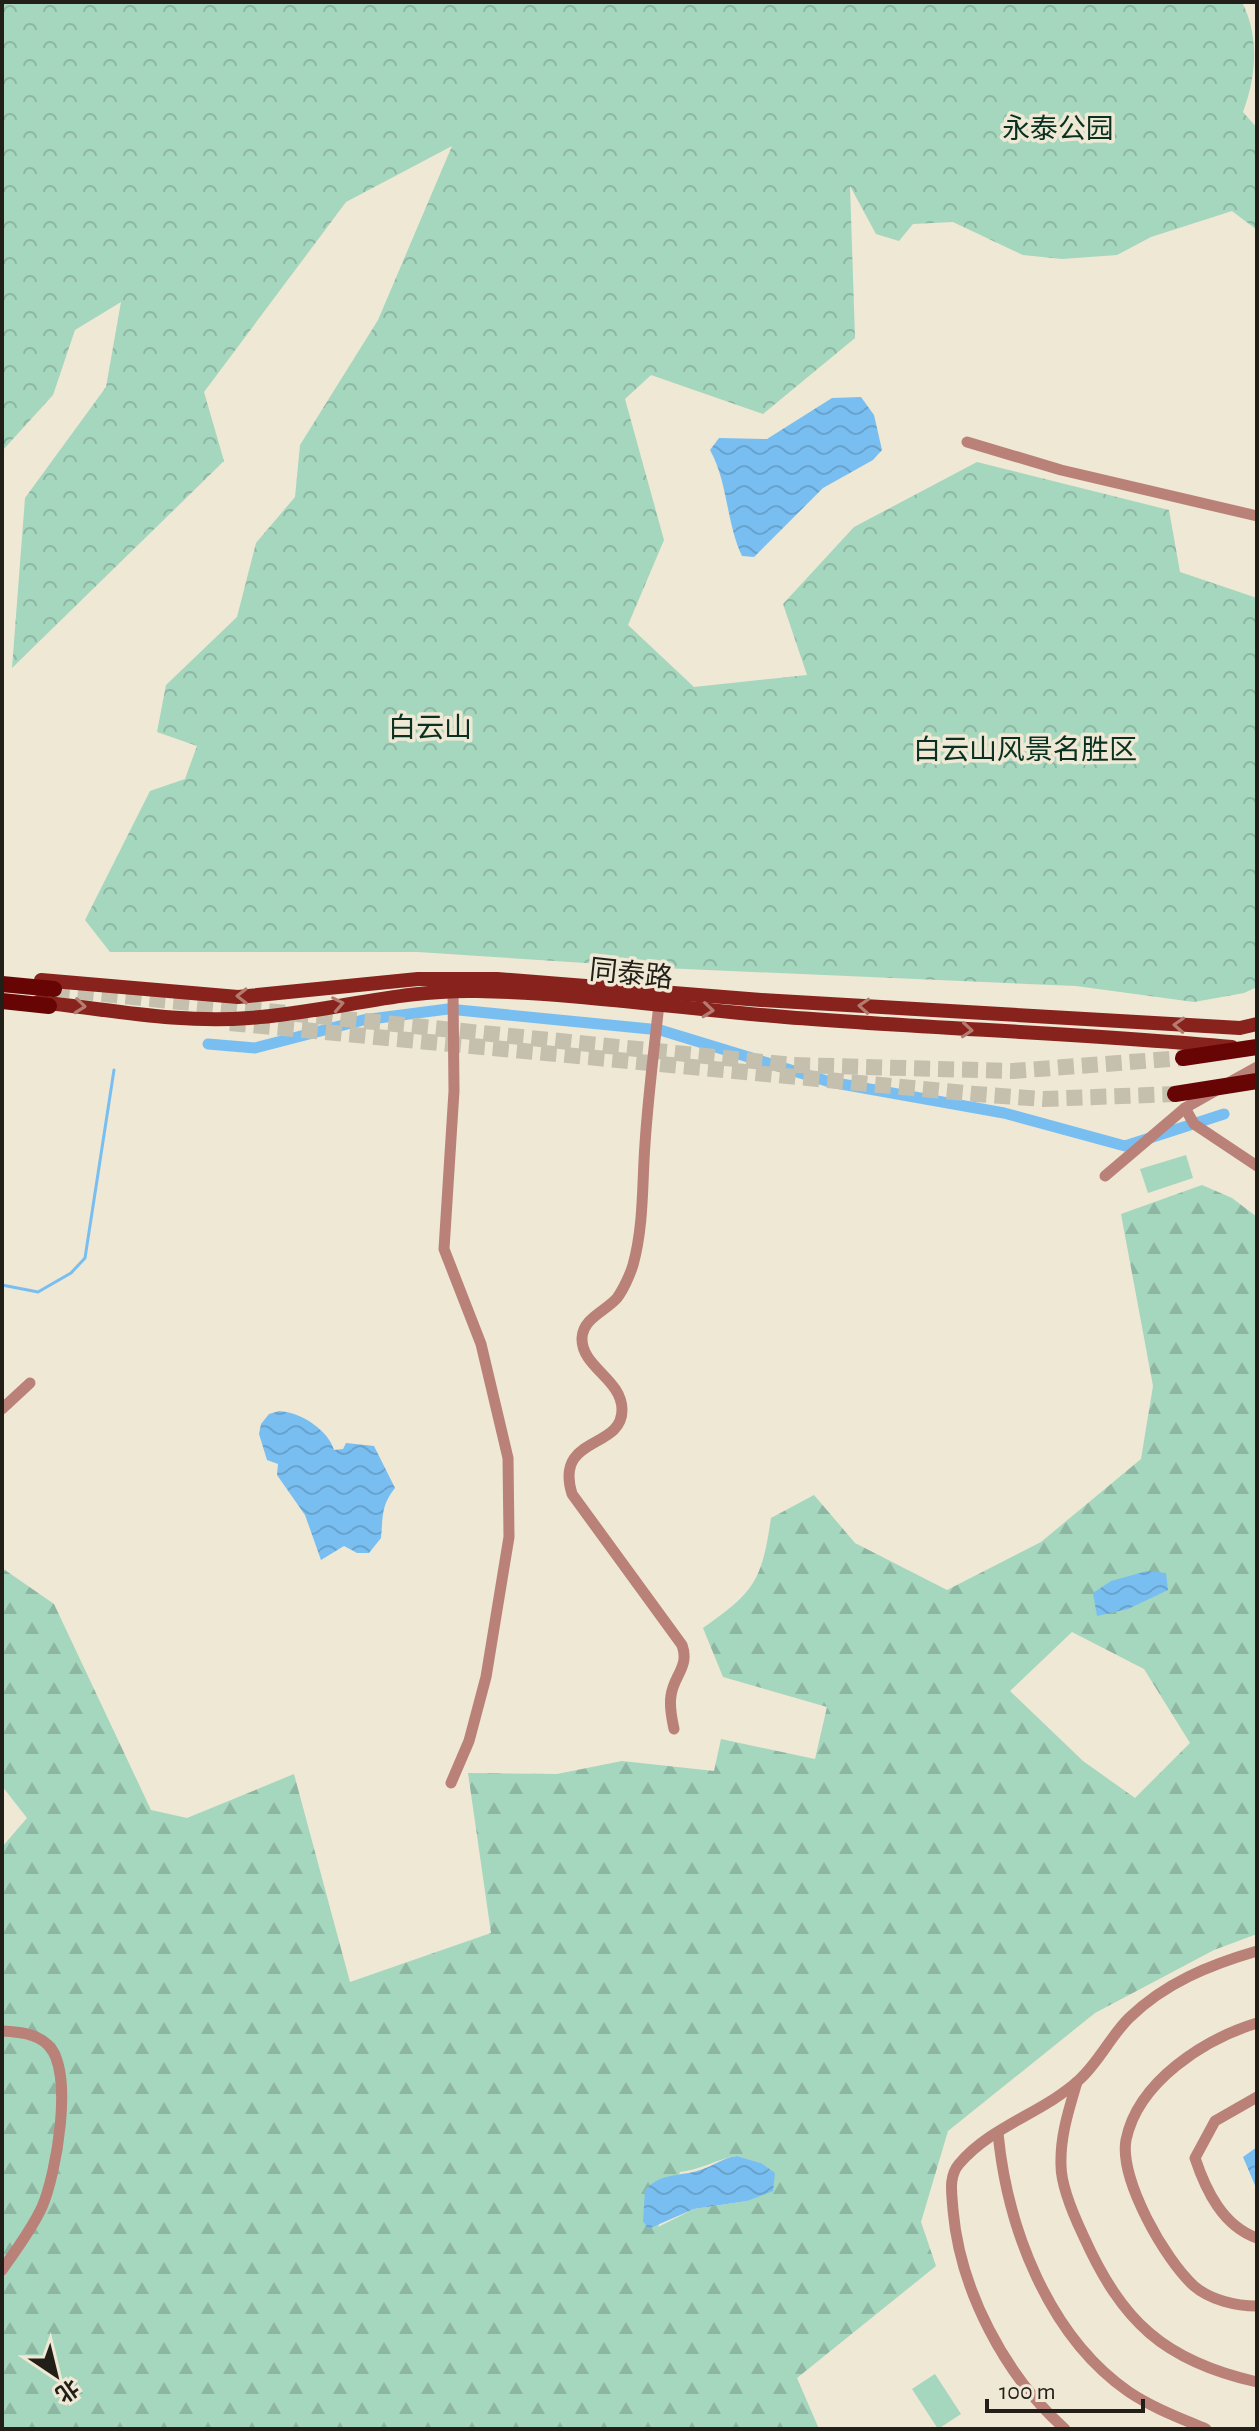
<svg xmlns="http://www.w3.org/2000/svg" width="1259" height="2431" viewBox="0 0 1259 2431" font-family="'Alegreya Sans','Noto Sans SC',sans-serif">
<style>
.forest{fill:url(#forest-firs);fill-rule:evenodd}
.park{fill:url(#park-crowns)}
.garden{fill:#a5d6be}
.water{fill:url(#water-waves)}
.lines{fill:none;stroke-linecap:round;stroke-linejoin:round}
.stream{stroke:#79bef1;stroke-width:3}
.canal{stroke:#79bef1;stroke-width:11}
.highway-tunnel{stroke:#c5c0ae;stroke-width:16;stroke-dasharray:16 8;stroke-linecap:butt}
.minor{stroke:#ba8179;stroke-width:11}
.major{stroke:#87221c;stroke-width:14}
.highway{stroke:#670505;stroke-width:16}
.highway-bridge{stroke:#670505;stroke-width:16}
.oneway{stroke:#b57b6f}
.labels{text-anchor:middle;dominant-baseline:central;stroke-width:7;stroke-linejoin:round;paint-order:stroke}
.park-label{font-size:28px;fill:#093121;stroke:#eee8d4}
.street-label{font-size:28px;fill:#221f18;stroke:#eee8d4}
</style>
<defs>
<pattern id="forest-firs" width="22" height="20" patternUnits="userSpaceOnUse" patternTransform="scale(2)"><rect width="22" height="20" fill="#a5d6be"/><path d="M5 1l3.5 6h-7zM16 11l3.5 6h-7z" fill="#8eb7a3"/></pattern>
<pattern id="park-crowns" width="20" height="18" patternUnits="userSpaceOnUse" patternTransform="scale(2)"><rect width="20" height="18" fill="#a5d6be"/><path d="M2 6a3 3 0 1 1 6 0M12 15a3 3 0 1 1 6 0" fill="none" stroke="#8eb7a3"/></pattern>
<pattern id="water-waves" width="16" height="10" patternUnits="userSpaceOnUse" patternTransform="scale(2)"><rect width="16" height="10" fill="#79bef1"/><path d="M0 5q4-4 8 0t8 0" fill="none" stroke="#68a3ce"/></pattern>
</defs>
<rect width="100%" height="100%" fill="#eee8d4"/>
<!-- forest -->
<path class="forest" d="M1202,1185L1232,1198L1257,1217V1934L1214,1950L1095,2013L948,2131L921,2222L936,2266L797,2378L819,2429H2V1847L27,1818L2,1786V1568L54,1604L151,1810L187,1818L294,1774L350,1982L491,1933L468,1773L557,1774L622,1761L714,1771L721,1739L815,1759L827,1707L723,1677L703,1628C755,1592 762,1580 771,1518L814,1495L855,1543L947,1590L1041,1542L1141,1459L1153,1386L1121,1214ZM1072,1632L1144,1669L1190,1743L1135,1798L1083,1761L1010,1691ZM737,2156L761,2163L747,2201L694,2209L658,2227L680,2172C701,2170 716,2159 737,2156Z"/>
<!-- park -->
<path class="park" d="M2,2H1242C1259,35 1257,75 1243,112L1257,128V230L1232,211L1151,237L1117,255L1062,259L1023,255L953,222L913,224L899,241L876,234L850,186L855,338L763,414L651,375L625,399L664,540L628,625L694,687L807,675L783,604L854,527L977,462L1169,510L1180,572L1257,598V987L1244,993L1194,1002L1076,986L663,968L418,952H110L85,920L150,791L185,779L197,746L157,732L166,685L237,617L256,543L295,497L300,445L378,320L452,146L346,202L204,392L224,461L12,668L25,498L106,387L121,302L75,330L53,395L2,451Z"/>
<!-- garden -->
<g class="garden">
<polygon points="1186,1155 1193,1178 1148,1193 1140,1169"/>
<polygon points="935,2374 961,2414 938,2429 912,2389"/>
</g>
<!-- water -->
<g class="water">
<path d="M861,397L874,415L882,450L873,460L823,488L754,557L742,556C726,522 728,482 710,450L719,438L767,439L832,398Z"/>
<path d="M279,1411C301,1412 328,1430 334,1450L343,1449L346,1443L374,1446L395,1488C381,1505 383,1517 381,1538L369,1553H357L344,1546L321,1560L305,1515L277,1475L278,1464L267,1460L259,1434L261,1424L269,1414Z"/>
<polygon points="1147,1571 1166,1573 1168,1590 1128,1609 1097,1616 1093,1593 1111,1581"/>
<polygon points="1257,2147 1257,2190 1243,2157"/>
<path d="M737,2156L761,2163L775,2173L773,2191L747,2201L694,2209L648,2229L643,2221L645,2190C662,2172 679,2177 700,2170C714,2166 722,2158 737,2156Z"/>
</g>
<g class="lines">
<!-- stream -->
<polyline class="stream" points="2,1285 38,1292 71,1273 85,1258 114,1070"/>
<!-- canal -->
<polyline class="canal" points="208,1044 255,1048 363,1020 448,1009 660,1030 830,1082 1004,1113 1125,1146 1224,1114"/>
<!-- highway-tunnel -->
<g class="highway-tunnel">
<polyline points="54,989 793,1065 1013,1071 1183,1058"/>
<polyline points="230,1023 975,1094 1043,1099 1175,1094"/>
</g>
<!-- minor -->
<g class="minor">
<polyline points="967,442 1061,470 1257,516"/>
<path d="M659,1004C654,1050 648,1097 645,1144C642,1184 644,1225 633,1265C630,1275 623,1290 617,1298C606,1311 583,1318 582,1338C581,1367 622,1379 622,1410C622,1450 554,1435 572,1494L682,1645C690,1667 673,1676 671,1696C669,1707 672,1719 674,1729"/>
<polyline points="1230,1082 1257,1067"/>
<polyline points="1185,1108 1194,1124 1257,1166"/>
<polyline points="1105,1176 1185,1108 1215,1091"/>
<polyline points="2,1409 30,1383"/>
<polyline points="451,1783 469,1741 486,1677 509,1537 508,1458 481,1344 444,1249 454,1091 453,991"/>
<path d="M1257,2023C1205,2039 1138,2081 1126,2140C1119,2179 1165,2260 1194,2286C1210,2300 1236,2306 1257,2306"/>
<path d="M2,2031C18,2032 36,2033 48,2045C75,2071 56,2175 42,2207C32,2229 16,2250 2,2270"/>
<path d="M1077,2082C1069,2109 1060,2136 1061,2165C1061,2187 1074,2216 1083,2235C1122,2322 1164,2361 1257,2382"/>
<path d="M1257,2097L1215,2121L1195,2158C1206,2191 1223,2226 1257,2238"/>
<path d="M998,2133C1007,2227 1048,2336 1129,2392C1153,2408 1180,2418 1206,2429"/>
<path d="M1065,2429C1005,2376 960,2290 953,2210C952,2194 948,2177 959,2164C991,2126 1043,2113 1079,2080C1099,2062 1110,2037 1129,2018C1165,1983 1209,1965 1257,1951"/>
</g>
<!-- major -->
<g class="major">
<polyline points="41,980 238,997 418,979 497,979 761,1000 1240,1028 1257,1024"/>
<path d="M38,1002C107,1009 180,1024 249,1018C327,1013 399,989 477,991C581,993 682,1009 785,1017C934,1029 1083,1033 1232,1047"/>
</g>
<!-- highway -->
<g class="highway">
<polyline points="2,984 54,989"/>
<polyline points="2,1001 49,1006"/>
</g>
<!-- highway-bridge -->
<g class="highway-bridge">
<polyline points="1183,1058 1257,1047"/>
<polyline points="1175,1094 1257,1081"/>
</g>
</g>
<!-- one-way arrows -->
<defs><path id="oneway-chevron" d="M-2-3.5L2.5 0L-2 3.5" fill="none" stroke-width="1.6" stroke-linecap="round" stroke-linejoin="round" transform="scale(2)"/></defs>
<g class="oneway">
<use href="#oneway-chevron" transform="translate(242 996) rotate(179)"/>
<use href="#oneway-chevron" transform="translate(338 1004) rotate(-11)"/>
<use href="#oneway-chevron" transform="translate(80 1006) rotate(6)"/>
<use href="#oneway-chevron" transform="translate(864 1006) rotate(-176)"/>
<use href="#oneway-chevron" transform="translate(708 1010) rotate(6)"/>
<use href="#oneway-chevron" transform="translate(1179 1025) rotate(-177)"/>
<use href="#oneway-chevron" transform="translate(967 1030) rotate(4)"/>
</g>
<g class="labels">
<!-- park labels -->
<g class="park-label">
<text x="1058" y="130">永泰公园</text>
<text x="430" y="729">白云山</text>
<text x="1025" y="751">白云山风景名胜区</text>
</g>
<!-- street labels -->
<g class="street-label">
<text transform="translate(631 975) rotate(6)">同泰路</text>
</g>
</g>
<!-- border -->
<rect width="1259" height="2431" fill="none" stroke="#221f18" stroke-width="8"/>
<!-- north arrow -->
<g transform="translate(56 2375) rotate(145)" stroke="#eee8d4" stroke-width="6" paint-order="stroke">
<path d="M0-6L14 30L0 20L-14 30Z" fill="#221f18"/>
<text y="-12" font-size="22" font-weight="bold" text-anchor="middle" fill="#221f18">北</text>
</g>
<!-- scale -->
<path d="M987 2399v12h156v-12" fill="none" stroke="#221f18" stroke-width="4"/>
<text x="999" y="2399" font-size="24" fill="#221f18" stroke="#eee8d4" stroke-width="6" paint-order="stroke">100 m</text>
</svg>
